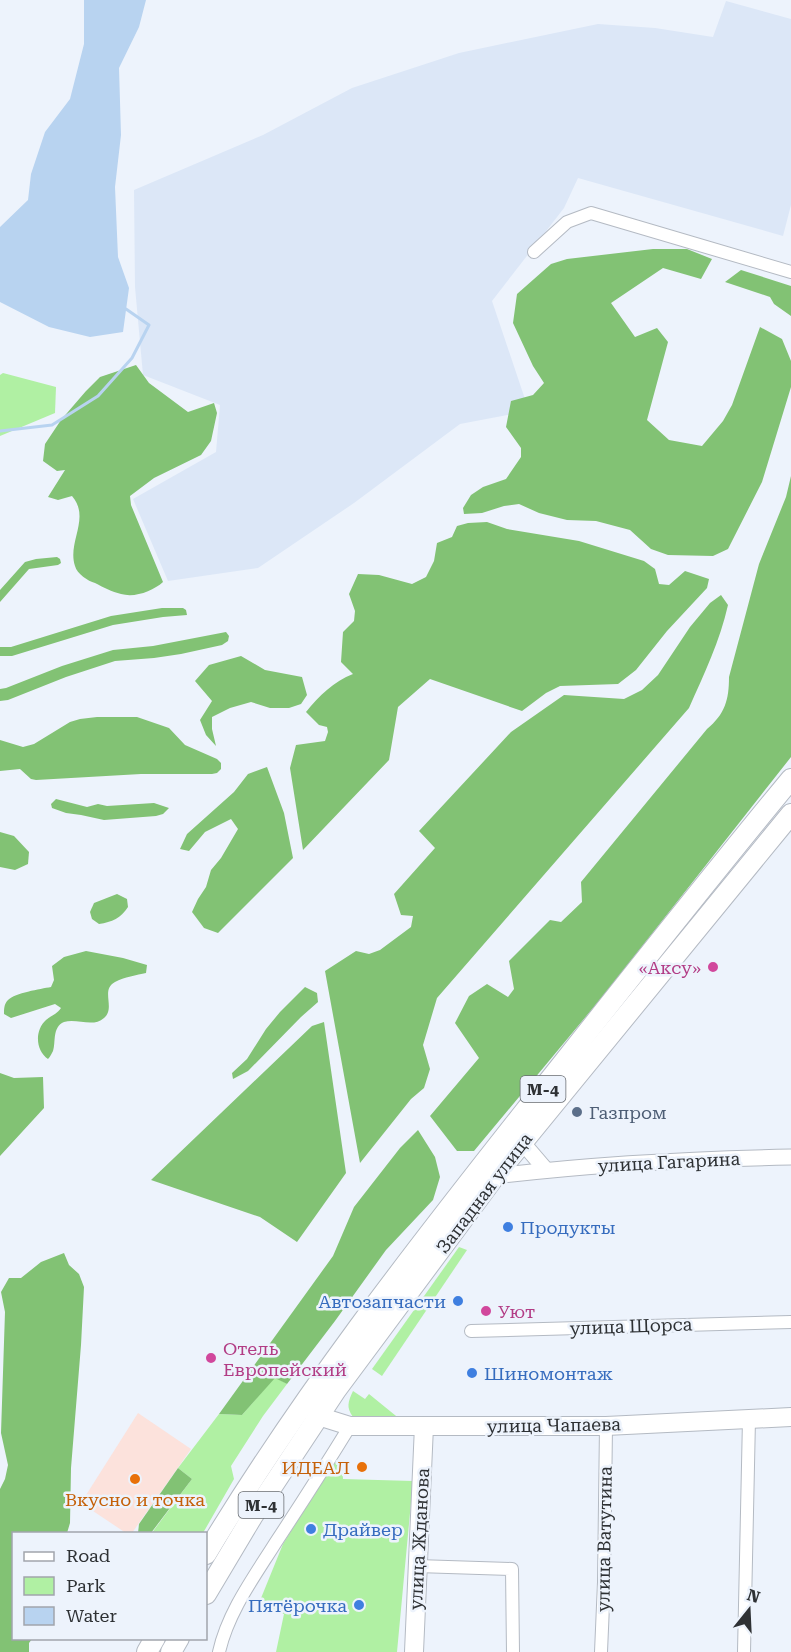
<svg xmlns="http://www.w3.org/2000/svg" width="791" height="1652" viewBox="0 0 791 1652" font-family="'Roboto Serif',serif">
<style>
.commercial{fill:#fce2dc}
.built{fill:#dce7f7}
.green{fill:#b0f0a3}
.forest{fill:#82c274}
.water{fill:#b8d3f0}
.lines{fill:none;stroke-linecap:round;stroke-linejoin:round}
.stream{stroke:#b8d3f0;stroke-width:3}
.minor-casing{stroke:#b4bac3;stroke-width:14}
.tertiary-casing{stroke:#b4bac3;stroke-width:17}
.secondary-casing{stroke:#b4bac3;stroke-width:20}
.primary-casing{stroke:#b4bac3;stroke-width:22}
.minor{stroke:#fff;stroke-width:12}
.tertiary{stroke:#fff;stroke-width:15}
.secondary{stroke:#fff;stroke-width:18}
.primary{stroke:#fff;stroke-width:20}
.hotel-dot{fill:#d1479c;stroke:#edf3fc;stroke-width:2}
.service-dot{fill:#5c6f8a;stroke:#edf3fc;stroke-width:2}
.shop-dot{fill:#3f7fe0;stroke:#edf3fc;stroke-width:2}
.food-dot{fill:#e8710a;stroke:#edf3fc;stroke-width:2}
.labels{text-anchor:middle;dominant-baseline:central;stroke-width:5;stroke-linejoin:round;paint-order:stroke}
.shield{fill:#edf3fc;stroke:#676b70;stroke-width:1.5}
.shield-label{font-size:16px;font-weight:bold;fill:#2e3134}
.hotel-label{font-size:18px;fill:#b23c85;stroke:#edf3fc;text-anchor:start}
.service-label{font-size:18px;fill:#4e5e75;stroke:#edf3fc;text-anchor:start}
.street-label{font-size:18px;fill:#2e3134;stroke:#edf3fc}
.shop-label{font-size:18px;fill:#366cbe;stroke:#edf3fc;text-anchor:start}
.food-label{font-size:18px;fill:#c56008;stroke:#edf3fc;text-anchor:end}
</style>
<rect width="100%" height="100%" fill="#edf3fc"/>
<!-- commercial -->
<polygon class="commercial" points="138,1413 191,1449 132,1533 126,1533 81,1503"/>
<!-- built -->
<polygon class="built" points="726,1 791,19 791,205 783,236 578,178 564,208 492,301 529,411 460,424 354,503 258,568 168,581 133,499 216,452 220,405 143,375 135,287 134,190 263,135 352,88 459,53 598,24 655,28 713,37"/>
<!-- green -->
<g class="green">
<polygon points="3,373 56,387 55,413 0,436 0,375"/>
<polygon points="459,1247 467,1250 382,1376 372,1369"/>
<polygon points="275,1377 287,1384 263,1416 231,1466 234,1479 203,1533 151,1534 192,1479 178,1468 219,1414 242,1415"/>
<path d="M353,1391L365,1399L369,1394L401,1420L366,1421L353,1417C346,1407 348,1402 353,1391Z"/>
<polygon points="335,1459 342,1461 343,1479 413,1481 397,1652 276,1652 284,1614 257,1608 283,1544"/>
</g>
<!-- forest -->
<g class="forest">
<polygon points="653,249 687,249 712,259 701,279 663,268 611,303 635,337 657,328 668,342 647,420 669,440 702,446 723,421 732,405 760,327 782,339 791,361 791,387 762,482 728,549 713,556 668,555 651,549 630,530 596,521 567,520 539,513 519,504 504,506 482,513 464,514 463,508 471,495 483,487 506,479 521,457 521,448 506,427 511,401 533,395 544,383 533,366 513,323 517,294 551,264 567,259"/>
<polygon points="741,270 791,286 791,316 774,304 770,297 725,282"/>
<path d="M136,365L149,383L188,412L214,403L217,413L211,441L201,455L154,478L130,496L131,505L163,582C153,591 135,598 121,594C112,592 103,587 95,583C88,581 77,574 75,566C67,542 91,518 72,496L58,500L48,497L65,470L57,471L43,461L45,444L61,420L86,391L100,377Z"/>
<path d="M791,476V757L603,996L474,1151H457L430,1116L479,1058L455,1023L469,996L487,984L508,997L514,989L509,961L550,920L561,922L582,902L581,882L707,729C725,714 729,700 729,677L759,564L786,497Z"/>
<path d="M487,522L507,529L579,541L644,561L655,569L659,584L669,585L685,571L709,579L707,588L667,631L636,670L618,684L560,686L546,693L522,711L430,679L398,707L389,760L303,850L290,768L296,745L325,741L328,732L327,727L319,725L306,712C319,696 334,681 353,674L341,662L343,632L354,621L355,611L349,594L358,574L379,575L412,584L426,577L434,561L437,543L452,537L457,526L468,523Z"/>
<polygon points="57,557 60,559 61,563 58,565 29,569 0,602 0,590 25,562 36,559"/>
<path d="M721,595L728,605C720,641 704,674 689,708L437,998L423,1045L430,1069L424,1088L411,1099L360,1163L325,971L356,951L369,954L380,950L411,927L413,916L401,915L394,894L435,848L419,831L511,732L564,695L624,699L642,690L658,675L690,627L710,603Z"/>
<polygon points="162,608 183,608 186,610 187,615 163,617 113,625 12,656 0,656 0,647 11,647 111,616"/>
<polygon points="226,632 229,636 228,641 222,645 181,654 154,658 115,661 66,677 8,700 0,701 0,689 6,688 62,666 113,650 153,646"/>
<polygon points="241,656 265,670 302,677 307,695 301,704 289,708 270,708 251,702 230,708 212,717 212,729 216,746 206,735 200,720 212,701 195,681 209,665"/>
<polygon points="97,717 137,717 169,728 185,745 217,759 221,763 221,769 217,773 212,774 141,774 36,780 31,779 20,769 0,771 0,740 23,747 34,744 70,722 80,719"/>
<polygon points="267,767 284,813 293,858 218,933 204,928 192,912 198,899 206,887 211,870 221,858 238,829 231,819 205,832 189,851 180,849 187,834 234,792 248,774"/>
<polygon points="56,799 87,807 98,804 107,806 154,803 169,808 163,814 156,816 104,820 81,815 66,813 52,808 51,804"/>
<polygon points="0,832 14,836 29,852 28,864 15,870 0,867"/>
<path d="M117,894L127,899L128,907C121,918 112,922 99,924L92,919L90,912L94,903Z"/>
<path d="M86,951L123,958L147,965L146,973C137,975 124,977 115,982C100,990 116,1008 104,1018C93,1028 77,1018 64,1022C52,1027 56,1042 53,1051C52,1053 50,1057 48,1059C36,1051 34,1031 46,1020C52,1015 57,1014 61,1008L55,1004L11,1018L4,1014C4,1009 4,1004 8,1000C15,993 40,989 51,987L54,980L52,966L64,957Z"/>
<polygon points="305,987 317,993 318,1002 301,1017 248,1071 233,1079 232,1073 247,1059 266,1029 280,1012"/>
<polygon points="324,1022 346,1173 297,1242 260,1217 151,1180 312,1026"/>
<polygon points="0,1073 14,1078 43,1077 44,1108 0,1156"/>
<polygon points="418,1130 435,1157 440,1177 433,1200 386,1250 335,1321 287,1384 275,1378 242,1415 219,1414 333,1256 354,1207 400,1148"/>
<polygon points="64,1253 69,1265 79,1274 84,1287 81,1345 71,1468 70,1523 67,1533 14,1534 14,1638 32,1639 29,1643 29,1652 0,1652 0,1489 5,1479 8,1465 1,1433 5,1312 1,1292 9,1278 21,1278 41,1262"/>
<polygon points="178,1468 192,1479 151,1533 138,1533 139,1524"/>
</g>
<!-- water -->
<polygon class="water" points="84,0 146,0 139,27 119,68 121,135 115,187 118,257 129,288 123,332 90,337 49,327 0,302 0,227 28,200 31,174 45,132 70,99 84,44"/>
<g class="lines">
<!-- stream -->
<polyline class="stream" points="0,431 52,425 98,396 132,358 149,325 126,309"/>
<defs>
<g id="minor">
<polyline points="534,252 567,222 591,213 791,272"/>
<polyline points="471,1331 791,1322"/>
<polyline points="417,1566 512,1569 513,1652"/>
<path d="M219,1652C228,1612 254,1577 276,1542C301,1504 326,1465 350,1426"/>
<polyline points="601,1652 604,1582 606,1426"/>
<polyline points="744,1652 749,1419"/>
</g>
<g id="tertiary">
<polyline points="522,1142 546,1170"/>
<path d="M495,1176C593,1164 692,1159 791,1157"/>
</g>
<g id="secondary">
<polyline points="318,1416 350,1426 606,1426 791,1417"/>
<polyline points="414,1652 424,1426"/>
</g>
<g id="primary">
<path d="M206,1554C300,1398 412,1254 525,1111C613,1000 701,888 791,779"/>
<polyline points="206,1594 252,1517 336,1390 495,1176 791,814"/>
<polyline points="147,1652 155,1638"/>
<polyline points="171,1652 179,1638"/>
</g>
</defs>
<!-- minor casing -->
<use href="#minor" class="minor-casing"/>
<!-- tertiary casing -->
<use href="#tertiary" class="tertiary-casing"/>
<!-- secondary casing -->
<use href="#secondary" class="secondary-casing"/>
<!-- primary casing -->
<use href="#primary" class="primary-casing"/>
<!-- minor -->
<use href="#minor" class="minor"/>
<!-- tertiary -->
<use href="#tertiary" class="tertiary"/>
<!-- secondary -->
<use href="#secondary" class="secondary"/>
<!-- primary -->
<use href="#primary" class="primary"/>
</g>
<!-- markers -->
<g class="hotel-dot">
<circle cx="713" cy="967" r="6"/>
<circle cx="486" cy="1311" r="6"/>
<circle cx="211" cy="1358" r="6"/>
</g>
<circle class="service-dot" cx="577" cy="1112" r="6"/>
<g class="shop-dot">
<circle cx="508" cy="1227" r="6"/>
<circle cx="458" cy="1301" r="6"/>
<circle cx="472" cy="1373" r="6"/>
<circle cx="311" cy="1529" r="6"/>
<circle cx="359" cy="1605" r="6"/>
</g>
<g class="food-dot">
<circle cx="362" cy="1467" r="6"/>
<circle cx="135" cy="1479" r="6"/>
</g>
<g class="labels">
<!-- shield labels -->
<g class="shield">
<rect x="520.5" y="1076" width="45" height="26" rx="4.5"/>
<rect x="238.5" y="1492" width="45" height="26" rx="4.5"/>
</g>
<g class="shield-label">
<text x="543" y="1089">М-4</text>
<text x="261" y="1505">М-4</text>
</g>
<!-- hotel labels -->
<g class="hotel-label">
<text x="701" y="967" text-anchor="end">«Аксу»</text>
<text x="498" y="1311">Уют</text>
<text x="223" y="1348">Отель<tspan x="223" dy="21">Европейский</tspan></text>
</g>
<!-- service labels -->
<g class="service-label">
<text x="589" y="1112">Газпром</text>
</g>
<!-- street labels -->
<g class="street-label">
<text transform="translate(669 1162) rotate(-3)">улица Гагарина</text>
<text transform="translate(484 1193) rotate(-53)">Западная улица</text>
<text transform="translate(631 1326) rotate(-2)">улица Щорса</text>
<text transform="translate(554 1425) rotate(-1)">улица Чапаева</text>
<text transform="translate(419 1539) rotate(-87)">улица Жданова</text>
<text transform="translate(604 1539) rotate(-89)">улица Ватутина</text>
</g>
<!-- shop labels -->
<g class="shop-label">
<text x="520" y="1227">Продукты</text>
<text x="446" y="1301" text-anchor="end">Автозапчасти</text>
<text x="484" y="1373">Шиномонтаж</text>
<text x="323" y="1529">Драйвер</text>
<text x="347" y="1605" text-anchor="end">Пятёрочка</text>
</g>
<!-- food labels -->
<g class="food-label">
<text x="350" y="1467">ИДЕАЛ</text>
<text x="135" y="1499" text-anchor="middle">Вкусно и точка</text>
</g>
</g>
<!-- legend -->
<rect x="12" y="1532" width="195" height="108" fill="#edf3fc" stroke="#a1a5ac" stroke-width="1.5"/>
<rect x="24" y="1552" width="30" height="9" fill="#ffffff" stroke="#a1a5ac" stroke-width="1.5"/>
<text x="66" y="1562" font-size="18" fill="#2e3134">Road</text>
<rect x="24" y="1577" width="30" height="18" fill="#b0f0a3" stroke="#a1a5ac" stroke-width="1.5"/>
<text x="66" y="1592" font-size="18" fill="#2e3134">Park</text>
<rect x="24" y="1607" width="30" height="18" fill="#b8d3f0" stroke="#a1a5ac" stroke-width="1.5"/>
<text x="66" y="1622" font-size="18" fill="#2e3134">Water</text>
<!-- north arrow -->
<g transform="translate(749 1610) rotate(18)" stroke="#edf3fc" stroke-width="4.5" paint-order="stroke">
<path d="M0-4.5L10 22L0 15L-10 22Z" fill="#2e3134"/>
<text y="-9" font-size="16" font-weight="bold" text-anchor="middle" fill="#2e3134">N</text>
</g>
</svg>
